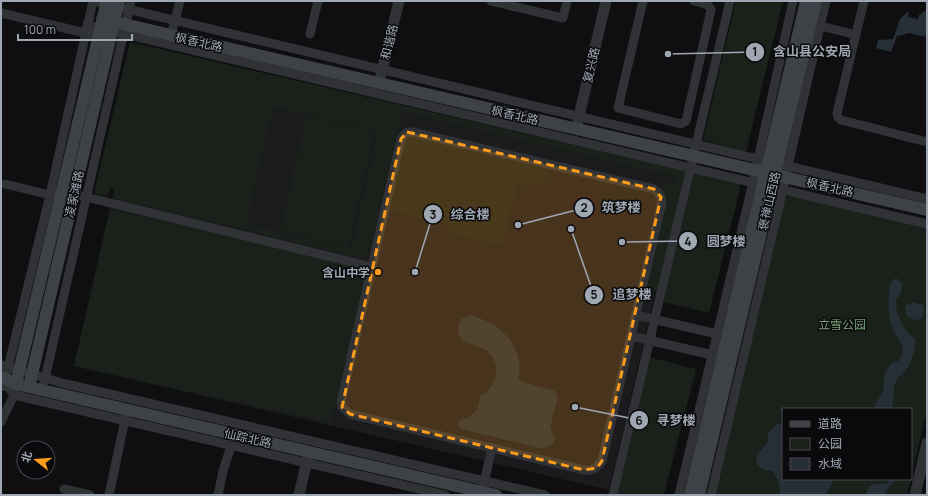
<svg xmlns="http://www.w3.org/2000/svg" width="928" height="496" viewBox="0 0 928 496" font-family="Manrope,'Noto Sans SC',sans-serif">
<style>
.built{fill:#1b1b1e}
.green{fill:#1a211a;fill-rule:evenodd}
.water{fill:#252f35}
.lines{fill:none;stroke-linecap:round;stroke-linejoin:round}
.minor{stroke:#303236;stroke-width:9}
.tertiary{stroke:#303236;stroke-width:11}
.secondary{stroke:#3e4146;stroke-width:12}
.marked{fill:#fd9d1b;fill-opacity:0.2;stroke:#fd9d1b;stroke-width:3;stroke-dasharray:8 5;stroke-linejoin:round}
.poi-dot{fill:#fd9d1b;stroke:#0a0a0c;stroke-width:1.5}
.labels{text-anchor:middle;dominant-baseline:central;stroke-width:3;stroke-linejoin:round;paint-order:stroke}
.street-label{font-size:12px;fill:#9fa7b3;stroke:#0a0a0c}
.poi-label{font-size:12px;font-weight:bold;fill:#9fa7b3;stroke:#0a0a0c;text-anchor:end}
.park-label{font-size:12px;fill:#769f75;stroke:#0a0a0c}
.leader{fill:none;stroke:#9fa7b3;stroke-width:1.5}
.callout-dot{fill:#9fa7b3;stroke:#0a0a0c;stroke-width:1.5}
.mark-label{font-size:12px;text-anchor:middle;font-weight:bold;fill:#111}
.callout-label{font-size:13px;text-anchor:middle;font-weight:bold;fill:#9fa7b3;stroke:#0a0a0c;stroke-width:3;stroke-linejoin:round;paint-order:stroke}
</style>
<rect width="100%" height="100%" fill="#0f0f11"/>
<!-- built -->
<polygon class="built" points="146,51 682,178 609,490 74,366"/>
<!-- green -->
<g class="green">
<polygon points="736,1 783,1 746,152 703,140"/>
<path d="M130,42L685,171L658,291L651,289L649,299L644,298L661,189L667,181L675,183L677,177L402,112L369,255L361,258L114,198L116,189L110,188L108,196L94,193ZM273,107L378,131L351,249L246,224Z"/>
<polygon points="307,116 375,132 348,247 280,230"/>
<polygon points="411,135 548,168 545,182 517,186 502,245 448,233 448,224 389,210 405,139"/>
<polygon points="695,170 738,181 740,189 709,313 663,302"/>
<polygon points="795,194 927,224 927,409 911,477 911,409 783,409 783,479 911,479 907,495 714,495 784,199"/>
<polygon points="110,209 365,267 367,272 331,422 74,366"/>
<polygon points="649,357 696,369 664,495 618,495"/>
</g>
<!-- water -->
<g class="water">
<polygon points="925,11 927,11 927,37 909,33 897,36 891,52 876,48 878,40 893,39 900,19 907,12 909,12 908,17 918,19 919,15"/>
<path d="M896,278L902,283L901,293L896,300L897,313L904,328L916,341C914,351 913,360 907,369C902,375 898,375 895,384C892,392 895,401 891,409H874L876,402L883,393L885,372L892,363L898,361L902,356L903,346C900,341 897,337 894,332C887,318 888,298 890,283Z"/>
<path d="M913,302L923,305C926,312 924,321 915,320C912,319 909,317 906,315L905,306Z"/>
<path d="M471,315C478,318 485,320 491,323C510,334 524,357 518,378L523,382L555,391L558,397L550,427L555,439L553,443L545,449L461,429L458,424L459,421C473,416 479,412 480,396C496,389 502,368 490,354C480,341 449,348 461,319Z"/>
<path d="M777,424H783V455L781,458V469L783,472V479H834L826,494L827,495H778C783,487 777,478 772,471L764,470L757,465L756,456L768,442V434Z"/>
<polygon points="888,479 897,479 889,487 884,495 865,495 870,485 888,483"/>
</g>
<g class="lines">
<!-- minor -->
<g class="minor">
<polyline points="93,1 927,199"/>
<polyline points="491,1 563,18 567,1"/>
<path d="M643,1L618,108L681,124L686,121L711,10C709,3 700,3 694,1"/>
<polyline points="864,1 837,113 838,117 841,120 927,142"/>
<polyline points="1,13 98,36"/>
<polyline points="87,25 927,224"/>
<polyline points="821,26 856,35"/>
<polyline points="310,34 318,1"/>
<polyline points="171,35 180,1"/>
<path d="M407,132H412L654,189C660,193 661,196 662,202L602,461C596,468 593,471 584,470L350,414L342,407L341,402L401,139L404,135Z"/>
<polyline points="695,149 730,1"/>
<polyline points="757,164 793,1"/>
<polyline points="787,170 826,1"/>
<polyline points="5,184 50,195 54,194"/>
<polyline points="82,196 372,267"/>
<polyline points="636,315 717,334"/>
<polyline points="631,336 712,355"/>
<polyline points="1,365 62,383 545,495"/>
<polyline points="7,372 50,195 93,1"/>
<polyline points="44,383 131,1"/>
<polyline points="1,386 9,387 14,395 445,495"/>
<polyline points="1,422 14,395 15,389"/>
<polyline points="483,487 492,448"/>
<polyline points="64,489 90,495"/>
<polyline points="109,495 126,415"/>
<polyline points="218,495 223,471 233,440"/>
<polyline points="613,495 692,162"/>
<polyline points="679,495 754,178"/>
<polyline points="711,495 784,185"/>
</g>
<!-- tertiary -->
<g class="tertiary">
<polyline points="379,83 399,1"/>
<polyline points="576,129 606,1"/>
<polyline points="299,495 309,452"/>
<polyline points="915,495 927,443"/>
</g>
<!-- secondary -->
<g class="secondary">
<polyline points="102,19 927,210"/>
<polyline points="1,377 16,384 496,495"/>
<polyline points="16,384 107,1"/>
<polyline points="29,387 119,1"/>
<polyline points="690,495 806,1"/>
<polyline points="699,495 816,1"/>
</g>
</g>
<!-- marked area -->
<path class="marked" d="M407,132L654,189L661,197L602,461L597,468L584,470L350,414L342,407L401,139Z"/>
<!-- markers -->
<circle class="poi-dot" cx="378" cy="272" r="4"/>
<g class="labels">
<!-- street labels -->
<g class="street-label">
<text transform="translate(199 42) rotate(13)">枫香北路</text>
<text transform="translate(389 42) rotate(-76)">和谐路</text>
<text transform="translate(591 65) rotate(-77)">复兴路</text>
<text transform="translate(515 115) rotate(13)">枫香北路</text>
<text transform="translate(830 187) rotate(13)">枫香北路</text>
<text transform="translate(74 194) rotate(-77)">凌家滩路</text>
<text transform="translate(769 201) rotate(-77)">褒禅山西路</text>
<text transform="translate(248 438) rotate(13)">仙踪北路</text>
</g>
<!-- poi labels -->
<g class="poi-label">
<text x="370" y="272">含山中学</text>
</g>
<!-- park labels -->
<g class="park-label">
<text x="842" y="324">立雪公园</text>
</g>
</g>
<!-- callouts -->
<path class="leader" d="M668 54L755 52M518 225L584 208M415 272L433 214M622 242L688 241M571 229L594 295M575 407L639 420"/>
<g class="callout-dot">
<circle cx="668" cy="54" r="4"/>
<circle cx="518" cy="225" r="4"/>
<circle cx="415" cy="272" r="4"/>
<circle cx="622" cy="242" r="4"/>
<circle cx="571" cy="229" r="4"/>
<circle cx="575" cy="407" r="4"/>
<circle cx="755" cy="52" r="10"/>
<circle cx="584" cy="208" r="10"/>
<circle cx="433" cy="214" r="10"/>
<circle cx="688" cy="241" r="10"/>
<circle cx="594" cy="295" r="10"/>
<circle cx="639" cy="420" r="10"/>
</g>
<g class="mark-label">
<text x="755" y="56">1</text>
<text x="584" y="212">2</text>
<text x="433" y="219">3</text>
<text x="688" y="246">4</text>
<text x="594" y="299">5</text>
<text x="639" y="425">6</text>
</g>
<g class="callout-label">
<text x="812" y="56">含山县公安局</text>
<text x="621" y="212">筑梦楼</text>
<text x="470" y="219">综合楼</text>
<text x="726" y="246">圆梦楼</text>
<text x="632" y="299">追梦楼</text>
<text x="676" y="425">寻梦楼</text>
</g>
<!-- border -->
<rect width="928" height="496" fill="none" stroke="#9fa7b3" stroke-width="4"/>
<!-- legend -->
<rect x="782" y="408" width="130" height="72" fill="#0a0a0c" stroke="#46494f"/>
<rect x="790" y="421" width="20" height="6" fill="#3e4146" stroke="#46494f"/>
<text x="818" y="428" font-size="12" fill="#9fa7b3">道路</text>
<rect x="790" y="438" width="20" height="12" fill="#1a211a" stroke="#46494f"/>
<text x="818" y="448" font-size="12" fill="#9fa7b3">公园</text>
<rect x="790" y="458" width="20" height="12" fill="#252f35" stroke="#46494f"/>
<text x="818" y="468" font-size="12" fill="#9fa7b3">水域</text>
<!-- north arrow -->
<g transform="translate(36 460) rotate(287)"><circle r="19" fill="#0a0a0c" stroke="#46494f"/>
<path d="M0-3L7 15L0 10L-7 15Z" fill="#fd9d1b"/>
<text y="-6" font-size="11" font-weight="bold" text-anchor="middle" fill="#9fa7b3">北</text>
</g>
<!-- scale -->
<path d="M18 34v6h114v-6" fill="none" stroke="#9fa7b3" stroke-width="2"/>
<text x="24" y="34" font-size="12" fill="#9fa7b3" stroke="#0a0a0c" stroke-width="3" paint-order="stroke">100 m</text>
</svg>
